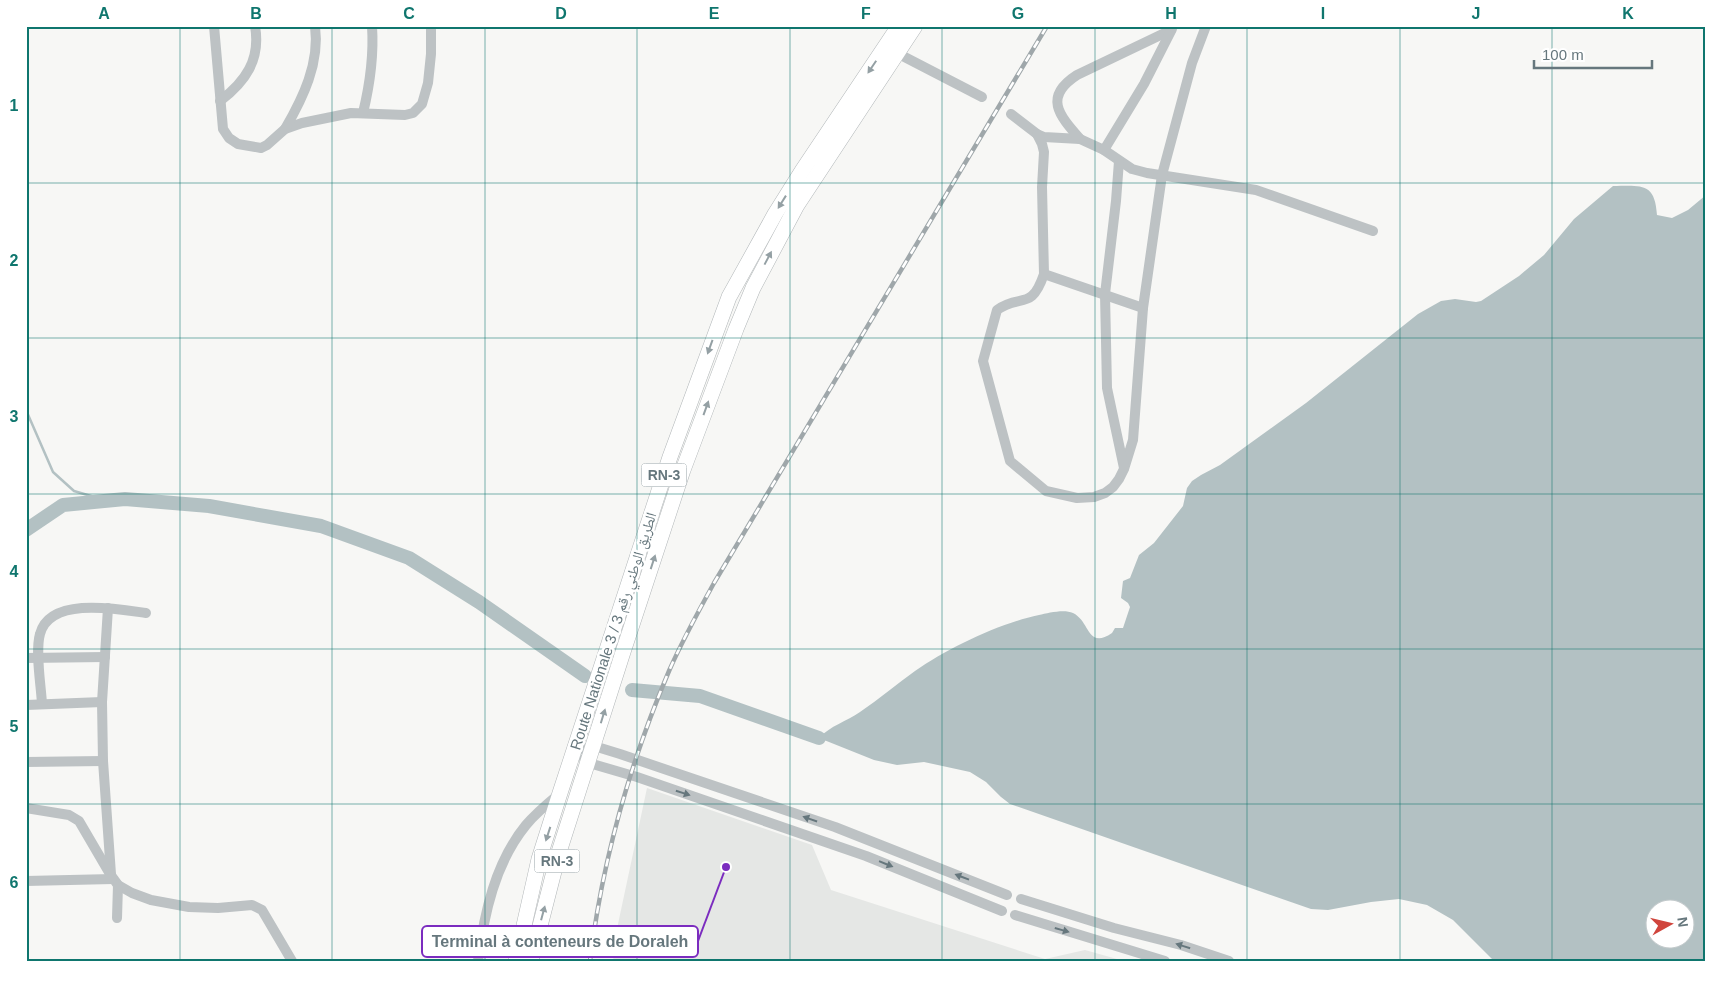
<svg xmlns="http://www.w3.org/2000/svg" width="1732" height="987" viewBox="0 0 1732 987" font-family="Arial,'Noto Naskh Arabic',sans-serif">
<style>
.built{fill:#e5e7e5}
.water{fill:#b3c1c3;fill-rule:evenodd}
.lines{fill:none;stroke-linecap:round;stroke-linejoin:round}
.stream{stroke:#b3c1c3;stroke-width:2.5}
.river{stroke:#b3c1c3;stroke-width:14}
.highway-casing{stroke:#b1b6b8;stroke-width:16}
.minor{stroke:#bdc2c4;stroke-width:10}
.highway{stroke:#fff;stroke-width:15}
.rail-casing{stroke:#9fa7aa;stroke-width:4.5}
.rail{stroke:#fff;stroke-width:2.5;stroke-dasharray:8;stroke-linecap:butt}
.oneway{fill:#94a0a4}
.oneway2{fill:#66777d}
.grid{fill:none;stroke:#0f766e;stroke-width:1;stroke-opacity:0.55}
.labels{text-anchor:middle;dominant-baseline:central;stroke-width:5;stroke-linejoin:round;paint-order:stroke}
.shield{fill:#fff;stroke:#94a0a4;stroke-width:1}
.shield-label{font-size:14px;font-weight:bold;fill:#66777d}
.street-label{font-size:15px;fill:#66777d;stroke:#fff}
.leader{fill:none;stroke:#7b2cbf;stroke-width:2}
.callout-dot{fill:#7b2cbf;stroke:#fff;stroke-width:2}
.callout{fill:#fff;stroke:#7b2cbf;stroke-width:2}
.callout-label{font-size:16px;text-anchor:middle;font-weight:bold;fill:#66777d}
.neatline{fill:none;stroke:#0f766e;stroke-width:2}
.grid-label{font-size:16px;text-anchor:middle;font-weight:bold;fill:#0f766e}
</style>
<rect width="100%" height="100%" fill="#f7f7f5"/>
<!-- built -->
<polygon class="built" points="647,788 812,845 831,890 1045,959 1085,950 1124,961 613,961 618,924"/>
<!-- water -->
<path class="water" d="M1613,186C1641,186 1655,182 1657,215L1672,218L1688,210L1706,195V961H1494L1453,920L1427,905L1399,899L1371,902L1328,910L1311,909L1010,804L1001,797L986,782L970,772L924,762L897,765L874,760L819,738C830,726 847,721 860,712C879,699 897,684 915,671C948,648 1000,623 1039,615C1048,613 1064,609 1073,613C1090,621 1087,650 1112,633L1115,628H1123L1130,607L1128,603L1121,598L1123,581L1130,578L1139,555L1154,543L1183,506L1187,488L1192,481L1201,475L1220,465L1306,403L1418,314L1441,301L1455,299L1476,302L1481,301L1519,276L1544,255L1574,219ZM1654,910H1684V940H1654Z"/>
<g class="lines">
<!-- stream -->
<polyline class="stream" points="26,410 53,472 74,491 108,501"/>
<!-- river -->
<g class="river">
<polyline points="26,530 63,505 125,499 209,506 321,526 409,558 479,602 585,676"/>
<polyline points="632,690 700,696 819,738"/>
</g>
<defs>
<g id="highway">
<polyline points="516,961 539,859 560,793 670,457 729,297 775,214 802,171 899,26"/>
<polyline points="531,961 559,852 623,652 683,470 736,329 753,288 797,205 915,26"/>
</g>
</defs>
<!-- highway casing -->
<use href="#highway" class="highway-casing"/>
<!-- minor -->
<g class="minor">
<polyline points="214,26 223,129 229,138 238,144 261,148 267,145 285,129 302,123 351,113 405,115 413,113 422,104 428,83 431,54 431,26"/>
<polyline points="893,51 982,97"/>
<path d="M220,101C245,82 261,60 255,26"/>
<path d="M363,113C370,84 374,56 372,26"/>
<polyline points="1011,114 1037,134 1044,137 1080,139 1104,150 1132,169 1147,173 1256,190 1373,231"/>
<path d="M285,129C303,98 320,63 315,26"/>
<path d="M1037,134L1042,144L1044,152L1042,187L1044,274C1031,312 1021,293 997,310L983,361L1010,461L1046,491L1077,498L1094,497L1105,493L1113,487L1119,479L1124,469L1133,440L1143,308L1162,175L1192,63L1206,26"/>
<path d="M1080,139C1059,115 1043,97 1077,75L1171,30"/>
<polyline points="1104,150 1144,84 1172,29"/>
<polyline points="1119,161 1116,201 1105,294 1107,388 1124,468"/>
<polyline points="1044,274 1143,308"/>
<polyline points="108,608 102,702 103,761 111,874"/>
<polyline points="26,658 105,657"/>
<path d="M42,704C41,685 35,651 40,634C50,596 118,609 146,613"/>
<polyline points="26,705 102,702"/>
<polyline points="574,751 594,746 620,754 835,827 1007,895"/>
<polyline points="584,759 589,763 637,777 866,856 1002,911"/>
<polyline points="26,762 103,761"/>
<polyline points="26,808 69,815 79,821 110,874 118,885 132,893 151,900 189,907 218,908 252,905 262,910 292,961"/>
<polyline points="26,881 113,879"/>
<polyline points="1021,899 1114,928 1181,945 1229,961"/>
<polyline points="1015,915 1165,961"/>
<polyline points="117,918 118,885"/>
<path d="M478,961C484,914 495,863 526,825C536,813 547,804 559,794"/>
</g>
<!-- highway -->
<use href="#highway" class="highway"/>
<defs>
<path id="rail" d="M590,961C602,862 630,763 669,671C682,641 698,612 714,583L1047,26"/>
</defs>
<!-- rail casing -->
<use href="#rail" class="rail-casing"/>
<!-- rail -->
<use href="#rail" class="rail"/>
</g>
<!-- one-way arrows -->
<defs><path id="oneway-solid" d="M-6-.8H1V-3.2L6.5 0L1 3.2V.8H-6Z" transform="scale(1.25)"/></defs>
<g class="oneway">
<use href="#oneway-solid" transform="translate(872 67) rotate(124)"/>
<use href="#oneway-solid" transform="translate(782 202) rotate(122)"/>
<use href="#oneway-solid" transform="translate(768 258) rotate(-62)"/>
<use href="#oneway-solid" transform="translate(710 347) rotate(110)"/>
<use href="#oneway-solid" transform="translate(706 408) rotate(-70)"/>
<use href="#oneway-solid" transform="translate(653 562) rotate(-72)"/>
<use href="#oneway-solid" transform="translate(603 716) rotate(-73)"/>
<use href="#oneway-solid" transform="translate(548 834) rotate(108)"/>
<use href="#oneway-solid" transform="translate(543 913) rotate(-75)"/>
</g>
<g class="oneway2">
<use href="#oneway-solid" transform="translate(683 793) rotate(18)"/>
<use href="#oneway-solid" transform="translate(810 819) rotate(-161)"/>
<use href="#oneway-solid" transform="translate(886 864) rotate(22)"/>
<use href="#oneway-solid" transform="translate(962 877) rotate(-159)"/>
<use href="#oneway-solid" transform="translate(1062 930) rotate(16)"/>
<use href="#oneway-solid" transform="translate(1183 946) rotate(-163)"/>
</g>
<!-- grid -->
<path class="grid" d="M180,26V961M332,26V961M485,26V961M637,26V961M790,26V961M942,26V961M1095,26V961M1247,26V961M1400,26V961M1552,26V961M26,183H1706M26,338H1706M26,494H1706M26,649H1706M26,804H1706"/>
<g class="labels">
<!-- shield labels -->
<g class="shield">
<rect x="641.5" y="463.5" width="45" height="23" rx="4"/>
<rect x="534.5" y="849.5" width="45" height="23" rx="4"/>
</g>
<g class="shield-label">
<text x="664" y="475">RN-3</text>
<text x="557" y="861">RN-3</text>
</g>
<!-- street labels -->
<g class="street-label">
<text transform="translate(613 631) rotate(-72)">Route Nationale 3 / الطريق الوطني رقم 3</text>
</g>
</g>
<!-- callouts -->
<path class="leader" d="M726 867L698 941"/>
<circle class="callout-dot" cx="726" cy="867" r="5"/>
<rect class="callout" x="422" y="926" width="276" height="31" rx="5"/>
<g class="callout-label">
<text x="560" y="947">Terminal à conteneurs de Doraleh</text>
</g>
<!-- border -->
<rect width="1732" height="987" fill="none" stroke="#ffffff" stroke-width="55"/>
<!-- north arrow -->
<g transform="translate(1670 924) rotate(82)"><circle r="24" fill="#ffffff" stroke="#c2c9cb"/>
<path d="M0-4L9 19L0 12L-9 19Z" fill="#d0453d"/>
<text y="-8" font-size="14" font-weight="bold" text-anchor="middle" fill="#66777d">N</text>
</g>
<!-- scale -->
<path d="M1534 60v8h118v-8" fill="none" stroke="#66777d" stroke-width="2.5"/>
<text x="1542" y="60" font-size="15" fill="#66777d" stroke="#ffffff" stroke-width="4" paint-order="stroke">100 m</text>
<rect x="28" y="28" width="1676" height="932" class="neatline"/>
<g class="grid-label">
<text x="104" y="19">A</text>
<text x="256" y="19">B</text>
<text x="409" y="19">C</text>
<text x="561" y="19">D</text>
<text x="714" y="19">E</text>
<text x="866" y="19">F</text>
<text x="1018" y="19">G</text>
<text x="1171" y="19">H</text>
<text x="1323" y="19">I</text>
<text x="1476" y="19">J</text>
<text x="1628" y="19">K</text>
<text x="14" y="111">1</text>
<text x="14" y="266">2</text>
<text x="14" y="422">3</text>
<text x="14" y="577">4</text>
<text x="14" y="732">5</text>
<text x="14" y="888">6</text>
</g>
</svg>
